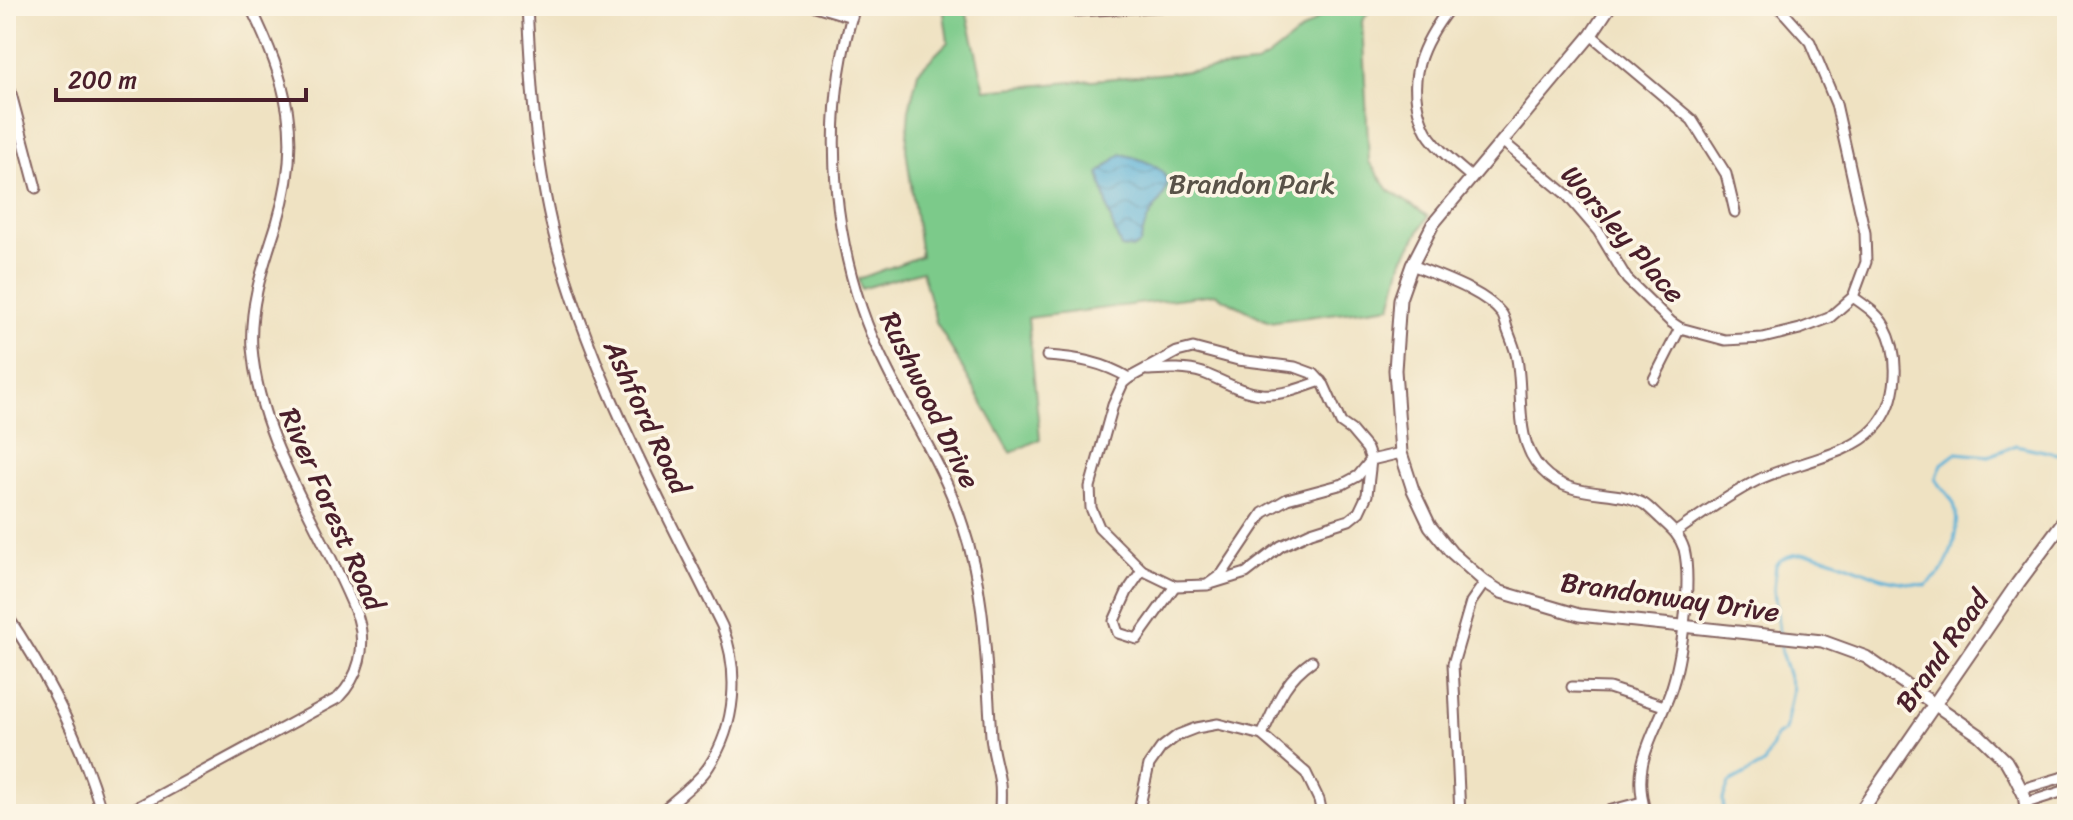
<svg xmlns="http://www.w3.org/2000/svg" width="2073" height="820" viewBox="0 0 2073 820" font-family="Sriracha,sans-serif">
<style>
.green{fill:#7bca8a;stroke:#62745a;stroke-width:2}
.water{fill:url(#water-waves);stroke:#526881;stroke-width:2}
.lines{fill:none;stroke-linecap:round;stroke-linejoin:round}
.stream{stroke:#5ab1d7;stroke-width:3}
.minor-casing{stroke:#846360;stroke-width:13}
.tertiary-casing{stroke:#846360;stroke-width:15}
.secondary-casing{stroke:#846360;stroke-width:16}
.minor{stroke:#fff;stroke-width:9}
.tertiary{stroke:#fff;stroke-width:11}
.secondary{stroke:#fff;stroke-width:12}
.labels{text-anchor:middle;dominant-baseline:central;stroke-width:7;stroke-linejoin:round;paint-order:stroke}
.park-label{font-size:28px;fill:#595248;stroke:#fcf5e5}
.street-label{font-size:28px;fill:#4a1f2b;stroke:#fcf5e5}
</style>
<defs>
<pattern id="water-waves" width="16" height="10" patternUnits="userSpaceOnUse" patternTransform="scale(2)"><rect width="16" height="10" fill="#5ab1d7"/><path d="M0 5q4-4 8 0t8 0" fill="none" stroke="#4c8faf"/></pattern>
</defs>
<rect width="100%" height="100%" fill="#fcf5e5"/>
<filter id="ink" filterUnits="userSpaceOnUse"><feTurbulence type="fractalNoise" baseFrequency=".0125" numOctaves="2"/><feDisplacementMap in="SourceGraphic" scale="16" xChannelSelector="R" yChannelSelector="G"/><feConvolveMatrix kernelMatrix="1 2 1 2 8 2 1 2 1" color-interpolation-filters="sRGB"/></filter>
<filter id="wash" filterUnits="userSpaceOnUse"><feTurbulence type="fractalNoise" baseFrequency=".006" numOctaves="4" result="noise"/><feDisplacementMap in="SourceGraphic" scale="32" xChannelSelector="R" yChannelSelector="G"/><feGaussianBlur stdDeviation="1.8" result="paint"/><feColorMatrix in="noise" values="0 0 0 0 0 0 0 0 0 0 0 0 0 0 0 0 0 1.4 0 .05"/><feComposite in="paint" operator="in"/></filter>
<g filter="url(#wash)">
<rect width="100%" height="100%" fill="#efe2c2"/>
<!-- green -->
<polygon class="green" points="943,6 965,6 985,90 1254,65 1268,57 1334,6 1373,6 1362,21 1369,162 1389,190 1428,216 1403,259 1391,306 1269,322 1215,294 1028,318 1040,439 1011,453 936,322 922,271 861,289 858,279 921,256 906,149 909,110 918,72 948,42"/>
<!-- water -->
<path class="water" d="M1121,154C1135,157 1168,166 1167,185C1167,195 1153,209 1148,219C1144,226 1142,235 1140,244L1132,249L1121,247L1112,224L1099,173Z"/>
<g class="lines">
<!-- stream -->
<g class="stream">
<path d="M1779,634L1774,590L1776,564C1803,538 1853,569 1882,578C1896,582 1911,583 1926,586C1930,582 1936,577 1940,573C1952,558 1961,523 1954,504C1951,496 1941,488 1936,479L1942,464L1956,453L1989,456L2016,445L2067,456"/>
<polyline points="1724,814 1723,799 1729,783 1764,764 1776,736 1785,731 1793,689 1781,652 1780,642"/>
</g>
</g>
</g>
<g filter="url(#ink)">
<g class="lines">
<defs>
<g id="minor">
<path d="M527,6C531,83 535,160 554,235C589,373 660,499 722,626C740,671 736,725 709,766C699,782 674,800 659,814"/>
<polyline points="815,6 852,17"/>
<path d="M855,6C818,122 832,259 886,367C912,420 945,469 963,526C986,594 986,664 991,736C992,752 998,768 1000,784C1001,793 1000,804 1000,814"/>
<polyline points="1047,6 1075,11 1175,6"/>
<path d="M1451,6C1422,43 1404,80 1424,127C1431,144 1456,164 1471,177"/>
<polyline points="1591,35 1692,120 1726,174 1735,212"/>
<polyline points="6,75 36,188"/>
<polyline points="1502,141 1567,195 1598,231 1627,279 1671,322 1680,328 1725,340 1763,338 1800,329 1829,318 1853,297 1866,262 1865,233 1836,104 1810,42 1778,6"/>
<path d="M1412,265C1438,276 1485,291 1502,314C1505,318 1506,326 1508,331C1511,339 1514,346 1516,354C1525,392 1512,439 1542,470C1571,501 1615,487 1644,504C1650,508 1656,515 1662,520C1672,529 1680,536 1684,549C1692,582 1682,660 1670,693C1654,737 1630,763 1646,814"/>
<path d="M1047,356C1077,358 1103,362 1129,378"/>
<path d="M1147,370C1165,369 1185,367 1203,373C1222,380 1240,392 1261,394C1282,396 1301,388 1321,381"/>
<polyline points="1654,379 1680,328"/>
<path d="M1676,532C1702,514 1730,494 1758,480C1792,463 1850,456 1875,428C1899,402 1901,356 1884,325C1877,313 1864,305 1853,297"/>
<polyline points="1142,570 1127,592 1114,621 1118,633 1137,639 1175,586"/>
<polyline points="1207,585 1246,573 1281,546 1311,532 1349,520 1359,512 1367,495 1371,460 1367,449 1351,430 1341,423 1324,385 1314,374 1295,367 1238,360 1193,348 1177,352 1129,378 1123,383 1113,405 1090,487 1091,508 1099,527 1142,570 1175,586 1207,585 1222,574 1263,513 1287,499 1343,484 1358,476 1371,460 1401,453"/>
<path d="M6,614C48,676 82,742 102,814"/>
<polyline points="1572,687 1609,688 1664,706"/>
<path d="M1262,735C1276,705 1284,680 1312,661"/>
<polyline points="2022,789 2067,776"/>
<polyline points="2026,803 2067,790"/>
<path d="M125,814L338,698C359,677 367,647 358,618C323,528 260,446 252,348C249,304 264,264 277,223C303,137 288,84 250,6"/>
<polyline points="1138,814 1149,765 1161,748 1178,735 1196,728 1218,724 1262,735 1306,773 1319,800 1322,814"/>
<polyline points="1460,814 1453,664 1471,602 1485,582"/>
<polyline points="1597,814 1642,802"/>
</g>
<polyline id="tertiary" points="1610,6 1591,35 1433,224 1412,265 1400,299 1395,370 1401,453 1413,490 1430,526 1451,552 1485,582 1501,592 1579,615 1822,641 1866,657 1979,735 2006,761 2014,775 2024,795 2027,814"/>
<polyline id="secondary" points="1859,814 2018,583 2067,517"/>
</defs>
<!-- minor casing -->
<use href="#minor" class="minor-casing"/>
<!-- tertiary casing -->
<use href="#tertiary" class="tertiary-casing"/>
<!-- secondary casing -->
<use href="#secondary" class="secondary-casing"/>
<!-- minor -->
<use href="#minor" class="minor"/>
<!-- tertiary -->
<use href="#tertiary" class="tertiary"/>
<!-- secondary -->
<use href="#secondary" class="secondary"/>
</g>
</g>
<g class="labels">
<!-- park labels -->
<g class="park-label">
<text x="1252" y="183">Brandon Park</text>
</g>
<!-- street labels -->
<g class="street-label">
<text transform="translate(1623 234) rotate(49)">Worsley Place</text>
<text transform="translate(930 400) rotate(64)">Rushwood Drive</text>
<text transform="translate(647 417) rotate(65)">Ashford Road</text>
<text transform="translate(332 509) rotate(66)">River Forest Road</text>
<text transform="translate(1670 597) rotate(8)">Brandonway Drive</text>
<text transform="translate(1942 651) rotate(-55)">Brand Road</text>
</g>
</g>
<!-- margin -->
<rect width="2073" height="820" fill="none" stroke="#fcf5e5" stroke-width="32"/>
<!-- scale -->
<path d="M56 88v12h250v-12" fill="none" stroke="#4a1f2b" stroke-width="4"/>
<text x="68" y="88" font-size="24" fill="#4a1f2b" stroke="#fcf5e5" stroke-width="6" paint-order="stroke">200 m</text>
</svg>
